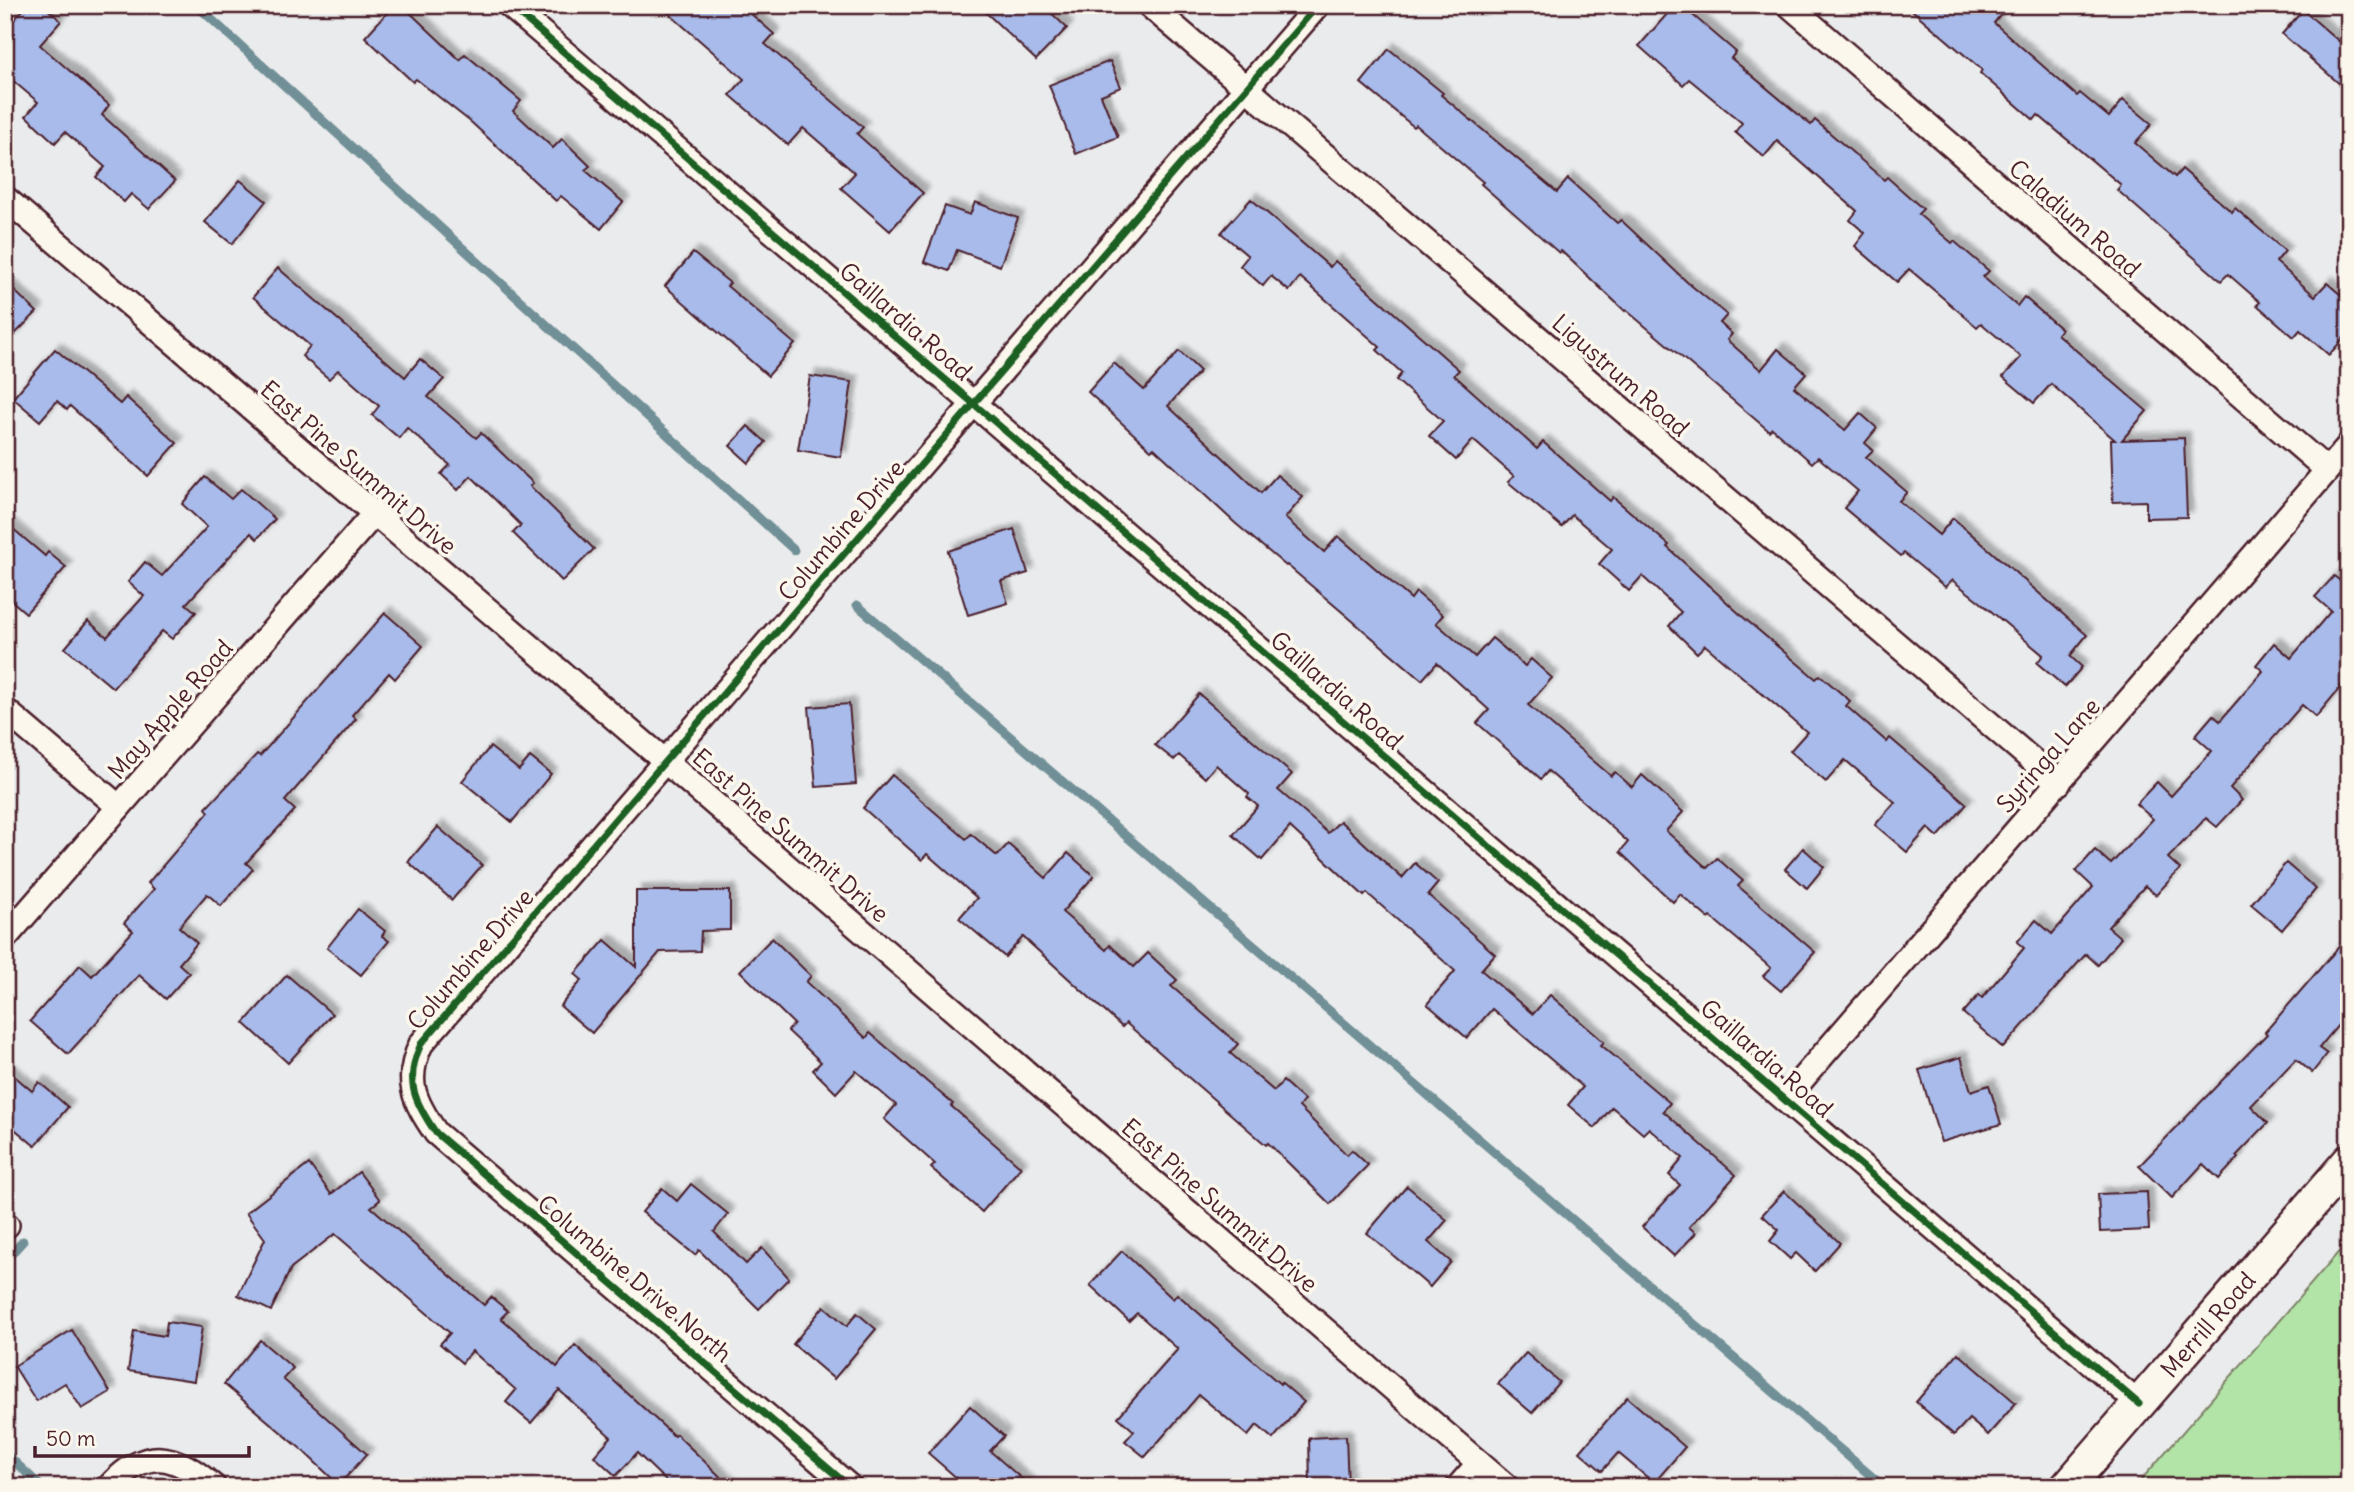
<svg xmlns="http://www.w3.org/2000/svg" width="2354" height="1492" viewBox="0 0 2354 1492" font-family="Delius,sans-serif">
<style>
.green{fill:#b1e4a6;stroke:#7e8268;stroke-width:2}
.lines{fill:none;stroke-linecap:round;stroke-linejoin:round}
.stream{stroke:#6f8f96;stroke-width:9}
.building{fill:#a8bbea;stroke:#4a1f2b;stroke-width:2;filter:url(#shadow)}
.minor-casing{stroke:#4a1f2b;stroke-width:28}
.secondary-casing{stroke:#4a1f2b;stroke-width:37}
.minor{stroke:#fbf7ec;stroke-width:23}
.secondary{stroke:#fbf7ec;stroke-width:32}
.cycleway-casing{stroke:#fbf7ec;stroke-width:11}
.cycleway{stroke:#1b5e20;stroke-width:7}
.labels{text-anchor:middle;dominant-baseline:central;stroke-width:7;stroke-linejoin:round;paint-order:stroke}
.street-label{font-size:24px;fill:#4a1f2b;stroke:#fbf7ec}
</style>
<defs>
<filter id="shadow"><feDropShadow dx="6" dy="-6" stdDeviation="2" flood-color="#0004"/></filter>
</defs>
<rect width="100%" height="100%" fill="#eaebec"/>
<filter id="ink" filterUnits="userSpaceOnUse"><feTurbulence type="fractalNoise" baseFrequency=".0143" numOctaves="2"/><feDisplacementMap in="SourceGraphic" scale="14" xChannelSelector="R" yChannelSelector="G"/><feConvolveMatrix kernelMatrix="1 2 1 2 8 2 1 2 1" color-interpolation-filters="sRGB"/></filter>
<g filter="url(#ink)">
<!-- green -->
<polygon class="green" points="2349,1240 2349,1487 2135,1487"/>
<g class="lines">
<!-- stream -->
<g class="stream">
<polyline points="196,5 794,550"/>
<polyline points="857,605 1884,1487"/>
<polyline points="5,1261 23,1241"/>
<polyline points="5,1453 42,1487"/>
</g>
</g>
<!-- building -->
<g class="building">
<polygon points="27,5 43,5 61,21 40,45 109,105 102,115 175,181 149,209 131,194 124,202 96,177 105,167 65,132 55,143 26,116 38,102 5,74 5,30"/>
<polygon points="394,5 402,5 460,60 465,54 521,101 513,111 553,148 562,139 590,166 585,170 623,202 601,229 561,196 556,201 472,123 416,79 413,82 365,37"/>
<polygon points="659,5 741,5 774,34 765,44 863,127 857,134 923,193 890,231 841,188 855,173 803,128 788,145 730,95 744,79"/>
<polygon points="978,5 1043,5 1067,28 1036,60"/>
<polygon points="1675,5 1681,5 1736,52 1731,58 1811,125 1815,120 1884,180 1887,177 1923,209 1918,214 1952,243 1954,241 1989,271 1983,277 2017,306 2024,297 2061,329 2057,334 2147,411 2122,440 2184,438 2187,517 2146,518 2146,501 2113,502 2111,440 2115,440 2051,384 2034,403 2003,377 2021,357 1981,323 1977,327 1909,269 1897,282 1855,246 1865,233 1850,220 1857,211 1777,141 1764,157 1735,132 1742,123 1689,79 1683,85 1639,46"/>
<polygon points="1906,5 2009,5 1994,23 2077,96 2080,93 2109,117 2123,100 2152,124 2135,143 2175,177 2182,169 2232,212 2235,208 2285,251 2276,262 2315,296 2327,283 2349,302 2349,332 2329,355 2300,330 2294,337 2257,305 2260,302 2228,274 2221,281 2117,190 2121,185 2038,115 2034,120 1980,73 1982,70"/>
<polygon points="2303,10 2349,50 2349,92 2282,34"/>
<polygon points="1389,49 1443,93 1441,95 1557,192 1568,179 1617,223 1621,220 1687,282 1727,315 1720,323 1732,334 1727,340 1761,370 1778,349 1806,373 1794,387 1845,430 1860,413 1877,428 1865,443 1873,450 1866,457 1907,492 1899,501 1939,535 1953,518 2087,635 2070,656 2082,667 2065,687 2037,663 2043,655 1979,601 1952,580 1945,587 1904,553 1901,556 1844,508 1858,491 1818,457 1812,463 1772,428 1769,431 1626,310 1625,311 1561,251 1559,253 1481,184 1483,182 1416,125 1414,127 1361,83"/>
<polygon points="1110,61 1121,87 1101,95 1118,137 1076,154 1049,85"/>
<polygon points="240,180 266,201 232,244 205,222"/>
<polygon points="1251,199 1330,267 1335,261 1459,370 1454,375 1537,449 1543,442 1610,501 1613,497 1669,545 1667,547 1743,617 1816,679 1820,675 1850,701 1846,706 1887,742 1890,738 1967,804 1938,837 1928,828 1907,852 1875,825 1895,802 1845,760 1826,782 1790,751 1807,732 1705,645 1697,653 1669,626 1681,612 1642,576 1629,591 1599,564 1612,549 1572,515 1562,527 1508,482 1514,476 1473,440 1456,460 1429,436 1443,421 1396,380 1402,373 1377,350 1380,347 1300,277 1289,291 1271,276 1263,286 1240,266 1248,256 1221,233"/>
<polygon points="975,202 1018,218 1000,266 957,250 949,271 924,262 945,206 970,215"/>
<polygon points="693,253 730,283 727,286 795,344 768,376 665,286"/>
<polygon points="278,268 405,377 420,359 444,379 428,397 476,438 481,433 533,483 530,486 594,549 562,581 513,533 521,525 471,476 458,490 441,474 450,465 407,428 399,438 372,415 379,406 338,370 329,379 302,356 310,346 253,297"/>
<polygon points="5,282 37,312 5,344"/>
<polygon points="55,349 120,404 126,397 177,443 148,476 70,406 67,410 57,401 40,421 13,398"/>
<polygon points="1179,351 1200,371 1168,406 1261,493 1277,475 1303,497 1285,518 1324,552 1338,536 1411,599 1416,592 1443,615 1436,623 1475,657 1492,638 1525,666 1531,659 1552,678 1528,705 1611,776 1615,772 1632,787 1642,775 1683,812 1666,831 1707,868 1717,858 1743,881 1738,886 1815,952 1781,991 1763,976 1771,968 1711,917 1709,919 1680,894 1673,902 1646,877 1620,852 1628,842 1586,804 1548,771 1541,779 1477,723 1489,710 1437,663 1422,680 1287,565 1286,566 1235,523 1154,448 1151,450 1088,392 1114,363 1144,390"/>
<polygon points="810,376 852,382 841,457 798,450"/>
<polygon points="748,426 766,442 749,463 730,446"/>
<polygon points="205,477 231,499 241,489 275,519 257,539 251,533 186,604 196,612 172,639 162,631 113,688 65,648 88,621 107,637 144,596 128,582 145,562 162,576 207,527 182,504"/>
<polygon points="5,522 45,556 48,552 66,567 26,613 5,595"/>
<polygon points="1014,529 1028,573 1001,581 1008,603 968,615 948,551"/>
<polygon points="2334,576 2349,588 2349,677 2316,717 2302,705 2230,788 2242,800 2217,827 2206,818 2168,858 2180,869 2156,895 2145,886 2108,927 2121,938 2098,965 2086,954 2003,1048 1963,1013 1979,995 1982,998 2024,948 2017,942 2036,920 2052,934 2093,887 2076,871 2095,850 2111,864 2153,819 2136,804 2157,782 2171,796 2212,751 2195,736 2213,715 2220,721 2263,671 2256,665 2274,643 2291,658 2331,611 2315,597"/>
<polygon points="385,613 423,646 395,679 389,673 352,715 356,719 285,801 295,810 246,863 253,869 221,906 207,894 179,927 197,943 179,964 189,973 166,999 139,975 68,1054 30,1021 80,965 92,976 133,931 124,923 154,889 148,883 209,812 206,808 257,754 260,756"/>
<polygon points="1199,694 1292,774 1278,790 1328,833 1340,821 1402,878 1415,863 1438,883 1428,895 1495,954 1481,970 1533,1014 1550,995 1604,1042 1601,1045 1670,1103 1663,1111 1736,1175 1689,1227 1696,1233 1674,1256 1642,1227 1680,1185 1669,1175 1683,1158 1649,1128 1643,1134 1612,1107 1595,1128 1568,1105 1583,1087 1492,1009 1467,1038 1427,1004 1455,971 1367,893 1364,896 1290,827 1262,860 1233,835 1258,806 1247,797 1249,794 1216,765 1205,778 1179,755 1174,760 1155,745"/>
<polygon points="849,704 856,784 816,787 809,707"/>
<polygon points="490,747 519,770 530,757 551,774 512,822 462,781"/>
<polygon points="892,775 966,839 971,834 997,856 1008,844 1046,878 1068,853 1094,876 1062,912 1106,950 1110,945 1134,967 1148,953 1177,980 1171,986 1238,1044 1230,1053 1274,1091 1283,1081 1304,1100 1299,1107 1347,1155 1352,1150 1368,1165 1330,1204 1268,1143 1266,1145 1126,1023 1122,1027 1023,937 1005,957 959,918 977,898 927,854 922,860 863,808"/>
<polygon points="438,827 482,865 452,900 408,862"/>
<polygon points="1803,848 1824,867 1807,888 1785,869"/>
<polygon points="2286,863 2316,889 2282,930 2251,904"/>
<polygon points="636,891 730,891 730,930 701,931 700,951 660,952 592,1033 560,1006 582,980 575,974 605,940 636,967"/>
<polygon points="358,909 385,931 382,936 389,941 361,975 327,948"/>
<polygon points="2349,935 2349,1012 2319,1048 2327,1054 2312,1073 2296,1059 2251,1106 2268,1123 2236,1156 2238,1158 2219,1179 2203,1164 2172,1198 2139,1166 2267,1034 2265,1032"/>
<polygon points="772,938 811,976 806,982 866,1038 870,1033 953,1104 951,1106 1021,1167 982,1212 931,1168 935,1164 884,1119 896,1105 856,1071 836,1093 813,1070 821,1062 788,1031 794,1024 740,971"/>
<polygon points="287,975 332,1014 288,1063 244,1023"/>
<polygon points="1961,1057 1971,1091 1989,1085 2001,1124 1941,1142 1919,1070"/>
<polygon points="5,1068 32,1091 39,1082 68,1107 35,1146 5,1121"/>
<polygon points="309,1164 331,1194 359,1172 380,1200 371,1207 484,1305 491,1297 508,1311 501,1318 557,1367 575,1345 674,1436 676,1434 731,1487 672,1487 637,1453 616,1476 594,1456 611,1437 559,1390 531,1423 506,1402 516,1390 472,1351 462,1363 440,1344 450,1333 335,1234 291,1268 271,1311 238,1295 265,1239 246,1213"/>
<polygon points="691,1184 728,1214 714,1232 746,1264 762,1248 789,1278 759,1309 699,1250 695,1255 642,1212 662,1188 677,1201"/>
<polygon points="1407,1186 1447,1220 1428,1242 1451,1262 1430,1287 1367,1233"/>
<polygon points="1784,1191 1840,1243 1815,1271 1796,1253 1790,1259 1770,1241 1779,1230 1762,1215"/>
<polygon points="2147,1192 2149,1230 2100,1232 2098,1194"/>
<polygon points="1122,1251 1173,1299 1177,1294 1280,1384 1281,1382 1304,1402 1273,1439 1257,1425 1248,1436 1199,1395 1145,1457 1125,1441 1134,1431 1118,1417 1178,1349 1137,1313 1129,1321 1090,1285"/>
<polygon points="824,1306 847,1326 857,1313 876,1329 834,1379 793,1344"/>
<polygon points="167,1322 202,1327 194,1381 128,1371 134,1331 165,1336"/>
<polygon points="72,1330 110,1392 82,1409 65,1383 36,1401 14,1366"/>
<polygon points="260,1340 293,1368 283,1379 367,1454 339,1485 301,1449 224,1384"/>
<polygon points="1526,1353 1559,1382 1532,1413 1498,1384"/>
<polygon points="1958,1353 2016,1403 1988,1435 1969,1419 1954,1435 1916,1402"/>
<polygon points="1627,1397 1685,1447 1654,1483 1618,1453 1602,1471 1580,1452"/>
<polygon points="970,1406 1004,1436 990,1451 1031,1487 967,1487 928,1453"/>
<polygon points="1346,1436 1348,1487 1310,1487 1309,1438"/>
</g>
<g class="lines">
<defs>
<g id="minor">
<polyline points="509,5 2139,1404"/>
<polyline points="1149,5 2059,783"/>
<polyline points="1789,5 2327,470"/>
<polyline points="5,198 666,762 1507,1487"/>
<polyline points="5,710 119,807"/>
<polyline points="5,938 374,514"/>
<polyline points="1785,1099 2349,445"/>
<polyline points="5,1224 7,1225"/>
<path d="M109,1487C146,1446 174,1453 214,1487"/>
<path d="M850,1487L436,1133C414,1101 404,1081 421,1044L1318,5"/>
<polyline points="1458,1487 1479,1463"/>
</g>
<g id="secondary">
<path id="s1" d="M2067,1487L2349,1161"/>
</g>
</defs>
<!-- minor casing -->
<use href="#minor" class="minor-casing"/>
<!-- secondary casing -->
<use href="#secondary" class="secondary-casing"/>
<!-- minor -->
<use href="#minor" class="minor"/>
<!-- secondary -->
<use href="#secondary" class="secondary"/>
<defs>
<g id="cycleway">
<polyline points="509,5 2139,1404"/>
<path d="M850,1487L436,1133C414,1101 404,1081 421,1044L1318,5"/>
</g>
</defs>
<!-- cycleway casing -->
<use href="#cycleway" class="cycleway-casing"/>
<!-- cycleway -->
<use href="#cycleway" class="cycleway"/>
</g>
</g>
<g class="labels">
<!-- street labels -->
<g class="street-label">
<text transform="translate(2075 218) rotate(41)">Caladium Road</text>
<text transform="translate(906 321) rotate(41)">Gaillardia Road</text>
<text transform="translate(1621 375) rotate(41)">Ligustrum Road</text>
<text transform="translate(359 467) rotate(41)">East Pine Summit Drive</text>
<text transform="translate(841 530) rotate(-49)">Columbine Drive</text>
<text transform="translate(1337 690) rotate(41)">Gaillardia Road</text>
<text transform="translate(170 709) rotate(-49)">May Apple Road</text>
<text transform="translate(2048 755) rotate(-49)">Syringa Lane</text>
<text transform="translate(791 835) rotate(41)">East Pine Summit Drive</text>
<text transform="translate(470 959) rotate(-49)">Columbine Drive</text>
<text transform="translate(1767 1058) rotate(41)">Gaillardia Road</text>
<text transform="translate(1220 1205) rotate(41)">East Pine Summit Drive</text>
<text transform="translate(635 1278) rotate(40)">Columbine Drive North</text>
<text stroke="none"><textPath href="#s1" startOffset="215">Merrill Road</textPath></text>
</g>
</g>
<!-- margin -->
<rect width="2354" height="1492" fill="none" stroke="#fbf7ec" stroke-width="28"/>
<rect x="14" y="14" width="2326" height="1464" fill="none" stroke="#4a1f2b" stroke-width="2.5" filter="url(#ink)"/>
<!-- scale -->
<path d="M35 1446v10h214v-10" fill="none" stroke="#4a1f2b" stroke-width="3.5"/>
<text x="46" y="1446" font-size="21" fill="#4a1f2b" stroke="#fbf7ec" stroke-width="5" paint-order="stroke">50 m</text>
</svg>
